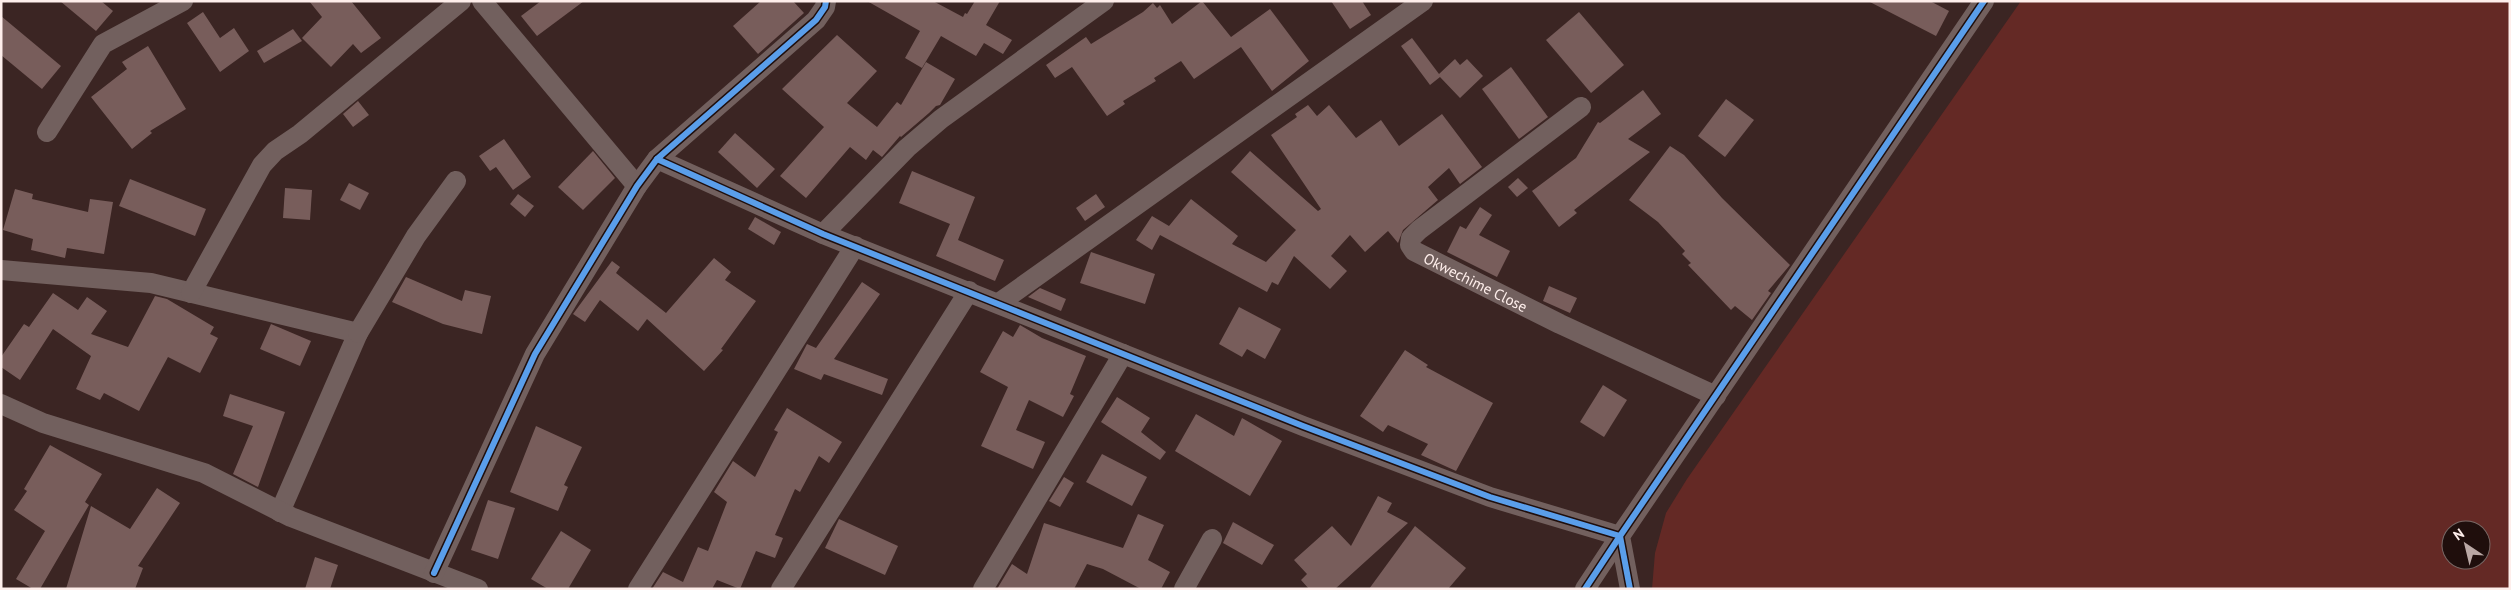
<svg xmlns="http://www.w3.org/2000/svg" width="2511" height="590" viewBox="0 0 2511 590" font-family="'PT Sans',sans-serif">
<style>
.green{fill:#642925;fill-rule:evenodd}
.building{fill:#785d5b}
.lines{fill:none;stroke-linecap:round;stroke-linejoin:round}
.street{stroke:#72605e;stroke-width:20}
.cycleway-casing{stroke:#1f0e0c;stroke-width:9}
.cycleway{stroke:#5a9eea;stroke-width:6}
.labels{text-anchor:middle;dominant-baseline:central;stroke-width:4;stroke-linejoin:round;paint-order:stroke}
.street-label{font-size:15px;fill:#feeeeb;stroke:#1f0e0c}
</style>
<rect width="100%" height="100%" fill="#3b2523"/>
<!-- green -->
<path class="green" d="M2021,1H2510V589H1652L1655,553L1666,513L1687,479ZM2451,530H2481V560H2451Z"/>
<!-- building -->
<g class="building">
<polygon points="60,1 101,1 113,11 96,31"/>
<polygon points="309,1 351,1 381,38 361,53 353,44 331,67 302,38 322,17"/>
<polygon points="541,1 584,1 537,36 521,16"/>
<polygon points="761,1 793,1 804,13 758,54 733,26"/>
<polygon points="867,1 933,1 963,17 965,13 967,14 975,1 1000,1 986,25 1012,40 1003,54 984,43 976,56 941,36 922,68 905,58 920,31"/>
<polygon points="1202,1 1231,37 1270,9 1309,61 1272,91 1241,47 1194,79 1181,61 1154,78 1156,81 1123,101 1125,104 1107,116 1072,67 1055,78 1046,65 1086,37 1091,44 1143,12 1153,3 1157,8 1160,5 1172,24"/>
<polygon points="1331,1 1362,1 1371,15 1350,29"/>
<polygon points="1868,1 1930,1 1949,11 1936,36"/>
<polygon points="203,12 220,38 234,28 249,51 220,72 187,23"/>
<polygon points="1579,12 1624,65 1591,93 1546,40"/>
<polygon points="1,16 61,66 42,89 1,55"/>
<polygon points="293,29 302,41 264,63 257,51"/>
<polygon points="837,35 877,71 847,103 877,127 897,102 901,105 926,62 955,79 940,105 936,106 929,113 901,137 900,136 882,157 873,150 866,160 850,147 806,198 780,176 824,127 782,89"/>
<polygon points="1412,38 1439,74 1455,59 1460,65 1467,59 1483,76 1460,98 1440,77 1430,85 1401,46"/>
<polygon points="148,46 186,109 150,131 152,133 132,149 91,97 127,69 122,62"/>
<polygon points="1511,67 1548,117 1519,139 1482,89"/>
<polygon points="1643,90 1661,114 1628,139 1650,152 1574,210 1577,213 1559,227 1532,191 1576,158 1598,122 1600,123"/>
<polygon points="1726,99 1754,120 1725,157 1698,136"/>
<polygon points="358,101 369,115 353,127 343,114"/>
<polygon points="1308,105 1317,116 1329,105 1356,138 1381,120 1399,146 1442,114 1482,167 1460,184 1449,168 1428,187 1438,200 1403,230 1398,243 1388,231 1365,252 1350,235 1331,256 1347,271 1330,289 1294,256 1278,285 1272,282 1267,292 1160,235 1152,250 1136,240 1152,216 1169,226 1191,199 1238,236 1232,244 1266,262 1296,230 1231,172 1250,151 1318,211 1321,209 1271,135 1297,117 1295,114"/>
<polygon points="735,133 775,169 757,188 718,152"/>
<polygon points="504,139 531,177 513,190 496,167 490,171 479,156"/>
<polygon points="1670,146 1684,155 1722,198 1790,265 1768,291 1771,293 1752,320 1735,306 1731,310 1688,265 1691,263 1682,254 1685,251 1658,222 1629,200"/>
<polygon points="593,151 615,178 583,210 558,187"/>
<polygon points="912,171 975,197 958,240 1004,260 995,281 936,256 950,224 899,203"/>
<polygon points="1518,178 1528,188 1517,197 1508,187"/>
<polygon points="130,179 206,209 195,236 119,206"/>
<polygon points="349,183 369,193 360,210 340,200"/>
<polygon points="285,188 312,190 310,220 283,218"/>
<polygon points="15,189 33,194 32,199 88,212 90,199 113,202 104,254 67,248 65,258 31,250 33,239 3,230"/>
<polygon points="518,194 534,206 525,217 510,204"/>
<polygon points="1096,194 1105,207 1085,221 1076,208"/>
<polygon points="1480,207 1492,215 1479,235 1510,251 1497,277 1447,252 1460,226 1466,229"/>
<polygon points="755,217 781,232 774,245 748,229"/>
<polygon points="1091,252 1155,274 1145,304 1080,283"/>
<polygon points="714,258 731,272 725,280 756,301 721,349 723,350 704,371 647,319 638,331 600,300 585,322 573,314 612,261 620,267 616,273 666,313"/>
<polygon points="406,277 462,301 465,290 491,296 482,334 443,324 392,302"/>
<polygon points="862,282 880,294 834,359 888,379 882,395 824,374 821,380 794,369 807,344 816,348"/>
<polygon points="1549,286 1577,298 1570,313 1543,301"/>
<polygon points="1040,288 1066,299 1061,311 1028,297"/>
<polygon points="53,293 78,310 87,297 107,311 91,334 128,347 155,296 167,299 214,327 210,334 218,338 200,373 168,357 139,411 104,393 100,400 76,389 91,356 53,329 20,380 1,367 1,357 24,324 29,327"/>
<polygon points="1239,307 1281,329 1265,359 1247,349 1242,357 1219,344"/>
<polygon points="271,324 311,341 300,366 260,349"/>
<polygon points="1020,325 1042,338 1086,356 1070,394 1074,396 1063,417 1029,400 1016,430 1045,442 1033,469 981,446 1008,387 980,372 1003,331 1013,337"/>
<polygon points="1405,350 1428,365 1426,367 1493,403 1456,471 1421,455 1428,444 1388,425 1383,432 1360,416"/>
<polygon points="1603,385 1627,400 1604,437 1580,422"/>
<polygon points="230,394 285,412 258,487 233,474 253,426 223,416"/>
<polygon points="1117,397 1150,418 1141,432 1166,452 1160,460 1101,422"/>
<polygon points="787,408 842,442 829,463 819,456 800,492 795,489 775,535 783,538 775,558 756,551 740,589 717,580 712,589 652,589 663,572 683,582 698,547 708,551 727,502 714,492 733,461 755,477 778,432 774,430"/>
<polygon points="1196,414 1234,436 1242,418 1282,441 1250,496 1175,451"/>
<polygon points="536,426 582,447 564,485 568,487 558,511 510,492"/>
<polygon points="50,445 102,474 85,502 89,505 40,589 33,589 16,579 45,531 14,510 27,491 24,489"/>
<polygon points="1102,454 1147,477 1132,506 1086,482"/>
<polygon points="1064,477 1074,483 1060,507 1049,501"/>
<polygon points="157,488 180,503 138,566 143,568 135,589 66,589 91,506 130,529"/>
<polygon points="1378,496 1392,503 1387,512 1408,523 1335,589 1309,589 1301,580 1307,574 1294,560 1332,526 1351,546"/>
<polygon points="488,500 515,508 498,559 471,550"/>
<polygon points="1138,514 1164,525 1148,560 1170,572 1161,589 1141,589 1103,569 1087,564 1074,589 997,589 1012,564 1027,574 1044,523 1123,548"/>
<polygon points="839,519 898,546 885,575 825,548"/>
<polygon points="1233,522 1274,545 1262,565 1223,543"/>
<polygon points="1415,526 1466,568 1448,589 1369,589"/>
<polygon points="561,531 591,550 568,589 548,589 531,579"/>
<polygon points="315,557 338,565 330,589 305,589"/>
</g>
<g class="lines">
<!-- street -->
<g class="street">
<polyline points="482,1 637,186"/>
<path id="s1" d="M1581,107L1419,230L1411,238L1410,245L1414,251L1560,324L1716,396"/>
<polyline points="47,132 103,44 183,1"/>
<polyline points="657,159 823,234 1303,426 1490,497 1620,536 1585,589"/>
<polyline points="823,234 907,148 941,119 1104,1"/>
<polyline points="1,270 151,283 358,333 280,512"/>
<polyline points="191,293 262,165 275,151 300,134 461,1"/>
<polyline points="999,303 1423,1"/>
<polyline points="358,333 416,236 456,181"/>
<polyline points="1,404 43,423 204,473 291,517 478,589"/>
<polyline points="434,573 535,354 637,186 657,159 816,20 825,7 826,1"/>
<polyline points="638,589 855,246"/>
<polyline points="781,589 969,291"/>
<polyline points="983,589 1123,354"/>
<polyline points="1184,589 1212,539"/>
<polyline points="1630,589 1620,536 1984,1"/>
</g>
<defs>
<g id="cycleway">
<polyline points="657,159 823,234 1303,426 1490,497 1620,536 1585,589"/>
<polyline points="434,573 535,354 637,186 657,159 816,20 825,7 826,1"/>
<polyline points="1630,589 1620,536 1984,1"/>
</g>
</defs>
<!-- cycleway casing -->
<use href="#cycleway" class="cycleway-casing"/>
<!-- cycleway -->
<use href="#cycleway" class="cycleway"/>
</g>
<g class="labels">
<!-- street labels -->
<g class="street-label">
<text stroke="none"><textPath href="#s1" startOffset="298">Okwechime Close</textPath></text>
</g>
</g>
<!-- border -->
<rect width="2511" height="590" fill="none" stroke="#feeeeb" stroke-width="5"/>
<!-- north arrow -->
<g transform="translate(2466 545) rotate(325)"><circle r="24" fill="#1f0e0c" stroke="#786865"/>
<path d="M0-4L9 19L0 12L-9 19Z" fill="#baa8a5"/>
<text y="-8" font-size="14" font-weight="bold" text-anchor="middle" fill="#feeeeb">N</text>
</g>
</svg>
